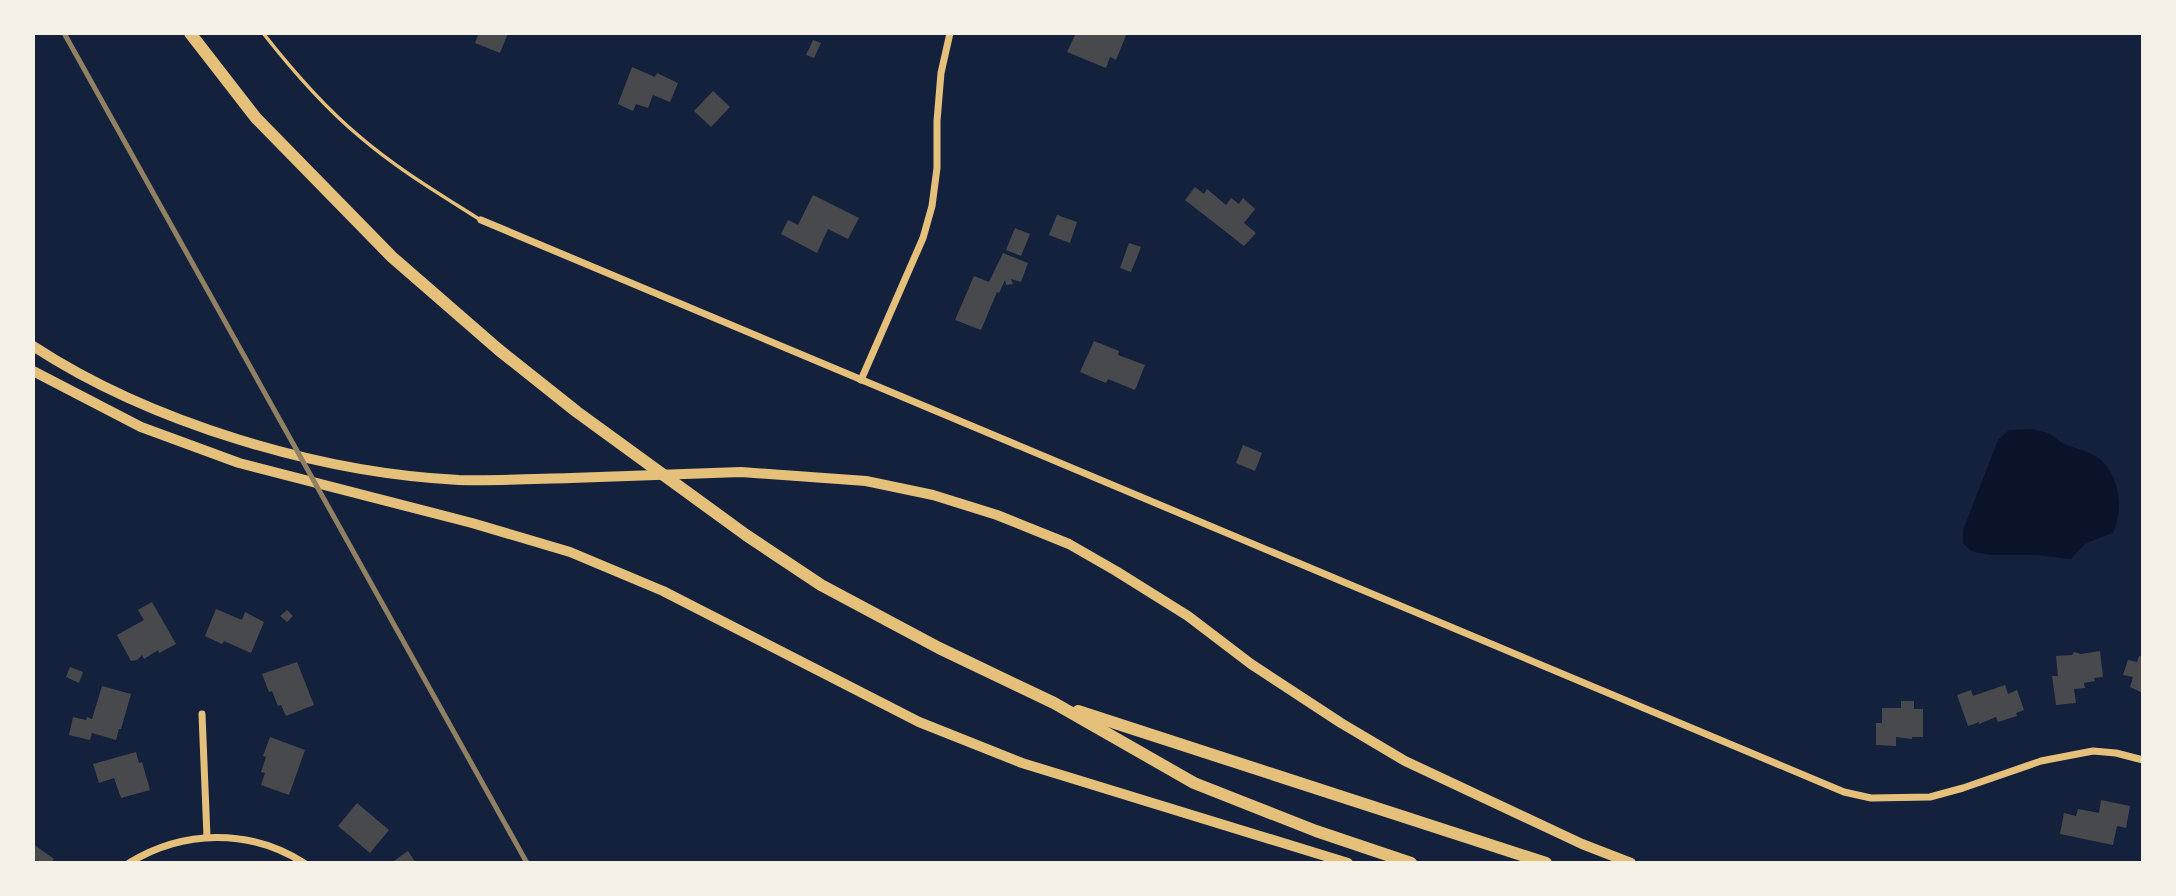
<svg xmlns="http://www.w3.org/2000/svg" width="2176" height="896" viewBox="0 0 2176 896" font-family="Poppins,sans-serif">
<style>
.water{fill:#0b132b}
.building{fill:#48494c}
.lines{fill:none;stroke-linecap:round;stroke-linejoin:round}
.service{stroke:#e5c07b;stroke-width:3.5}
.minor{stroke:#e5c07b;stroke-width:7}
.secondary{stroke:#e5c07b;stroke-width:10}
.primary{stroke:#e5c07b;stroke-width:12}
.rail{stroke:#918062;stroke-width:5}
</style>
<rect width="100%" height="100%" fill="#14213d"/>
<!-- water -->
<path class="water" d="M2032,429C2039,431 2047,432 2053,436C2058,439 2061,443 2067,445C2078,449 2087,451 2097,457C2120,473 2124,510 2113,533L2086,543L2071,559L2037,555H1989L1971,551L1963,543V530L1998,440L2009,430Z"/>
<!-- building -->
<g class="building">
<polygon points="479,33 508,33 500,53 475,43"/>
<polygon points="1076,33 1127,33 1116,60 1110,57 1106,68 1067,52"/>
<polygon points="813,40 821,43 814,58 806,55"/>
<polygon points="632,67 655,77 657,73 678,83 670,102 653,95 648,108 636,104 633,111 618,104"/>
<polygon points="713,91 730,107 711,127 694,111"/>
<polygon points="1195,187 1204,194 1207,189 1226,205 1231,198 1239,204 1243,198 1255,209 1244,223 1256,233 1244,246 1185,200"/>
<polygon points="813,195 859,218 848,239 828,229 817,253 781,234 788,220 798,225"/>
<polygon points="1057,215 1077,222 1070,243 1049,235"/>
<polygon points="1015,228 1030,234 1021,256 1006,250"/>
<polygon points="1129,243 1141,247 1131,272 1120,268"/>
<polygon points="1003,253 1028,263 1021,282 1011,279 1013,284 1006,285 1005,280 999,293 997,292 981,330 955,320 974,276 989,282"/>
<polygon points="1094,341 1119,351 1118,355 1145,365 1135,390 1108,379 1106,383 1080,372"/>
<polygon points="1243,445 1262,453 1255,471 1236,463"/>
<polygon points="152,602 176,644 159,653 158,650 144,659 142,655 137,660 131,661 117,635 144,620 138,610"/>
<polygon points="216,609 242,620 245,612 264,622 251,653 224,641 222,644 205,636"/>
<polygon points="287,610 293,616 287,622 280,616"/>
<polygon points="2100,651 2103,677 2094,678 2095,681 2084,683 2085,688 2074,689 2076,703 2056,705 2052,676 2058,676 2056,656 2072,655 2074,652 2081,654"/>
<polygon points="2139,656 2143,657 2143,693 2130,687 2133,677 2123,675 2128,660 2137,662"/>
<polygon points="297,662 314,705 286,716 281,705 278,706 272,691 269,692 262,674"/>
<polygon points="70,667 83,672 79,683 66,677"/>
<polygon points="2005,685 2008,694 2017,690 2024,710 2016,713 2017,716 1998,722 1996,717 1979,724 1979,722 1968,726 1957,695 1971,690 1973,696"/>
<polygon points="102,686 131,694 121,729 119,729 116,740 92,733 90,740 69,735 73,717 86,720 87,717 92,719"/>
<polygon points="1901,701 1914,701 1914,709 1923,709 1923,737 1912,737 1912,739 1896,737 1896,746 1876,745 1876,723 1882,723 1882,708 1901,708"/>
<polygon points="270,737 305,750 289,795 261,785 265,773 261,772 266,757 263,756"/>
<polygon points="136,752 139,763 142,762 150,790 121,798 114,778 99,783 93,764"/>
<polygon points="2101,800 2130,806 2126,828 2117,826 2113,845 2060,834 2064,813 2076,816 2078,809 2099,813"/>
<polygon points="357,803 389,830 370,853 338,826"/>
<polygon points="33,844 54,859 51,863 33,863"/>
<polygon points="408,851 416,863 391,863"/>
</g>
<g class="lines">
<!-- service -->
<path class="service" d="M263,33C292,70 323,106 359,136C396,168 438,193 479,219"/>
<!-- minor -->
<g class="minor">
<polyline points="481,220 1844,792 1871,798 1930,797 1963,788 2041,761 2093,751 2116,753 2143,760"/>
<polyline points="861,380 923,238 932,206 937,168 937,121 941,73 950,33"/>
<polyline points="202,714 207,837"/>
<path d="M129,863C183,830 249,828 304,863"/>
</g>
<!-- secondary -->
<g class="secondary">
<path d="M33,346C151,423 319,473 459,480C496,481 534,479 571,478C628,476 684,474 741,472L866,481L933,495L997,515L1069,544L1116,571L1188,616L1251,664L1341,723L1405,761L1582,844L1631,863"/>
<polyline points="33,371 141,427 239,463 472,523 570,552 663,591 919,722 1022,763 1348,863"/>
</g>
<!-- primary -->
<g class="primary">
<polyline points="190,33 256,118 392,257 499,350 577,412 746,535 821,585 939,648 1054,703 1194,783 1316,831 1411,863"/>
<polyline points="1078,711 1546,863"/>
</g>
<!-- rail -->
<polyline class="rail" points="64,33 527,863"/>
</g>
<!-- border -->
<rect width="2176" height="896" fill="none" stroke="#f6f1e7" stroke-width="70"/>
</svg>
